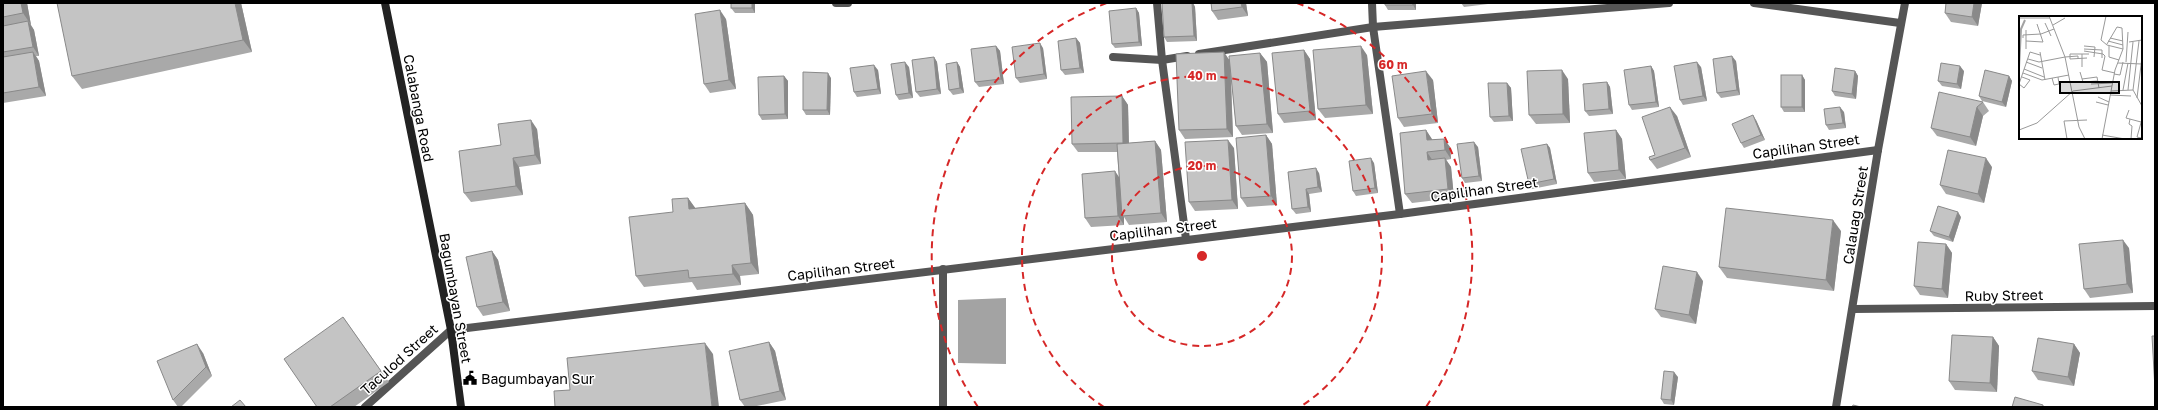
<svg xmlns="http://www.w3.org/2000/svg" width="2158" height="410" viewBox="0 0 2158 410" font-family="'Golos Text',sans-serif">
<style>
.water{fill:#a3a3a3}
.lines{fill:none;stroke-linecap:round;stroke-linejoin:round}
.minor{stroke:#555;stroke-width:8}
.tertiary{stroke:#555;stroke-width:8}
.secondary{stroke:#222;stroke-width:8}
.wall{fill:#a9a9a9}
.shaded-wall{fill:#898989}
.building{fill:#c4c4c4;stroke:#898989}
.ring{fill:none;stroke:#d62828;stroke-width:2;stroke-dasharray:7 5}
.labels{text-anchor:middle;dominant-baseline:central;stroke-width:3;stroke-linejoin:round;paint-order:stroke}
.street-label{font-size:14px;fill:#000;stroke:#fff}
.poi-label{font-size:14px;fill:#000;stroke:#fff;text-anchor:start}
.inset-river{fill:none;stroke:#a3a3a3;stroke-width:2}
.inset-road{fill:none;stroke:#999;stroke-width:1}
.view{fill:#000;fill-opacity:0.15;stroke:#000;stroke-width:2}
.inset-edge{fill:none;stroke:#000;stroke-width:2}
.centre{fill:#d62828;stroke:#fff;stroke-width:2}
.ring-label{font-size:12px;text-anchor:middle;font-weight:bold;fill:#d62828;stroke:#fff;stroke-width:3;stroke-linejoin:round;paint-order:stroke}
</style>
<rect width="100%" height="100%" fill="#fff"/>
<!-- water -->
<polygon class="water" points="1006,298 1006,364 958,363 958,300"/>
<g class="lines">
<!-- minor -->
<g class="minor">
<polyline points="836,3 848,3"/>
<polyline points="1157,3 1162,60 1186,239"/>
<polyline points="1372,3 1373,27 1400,214"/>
<polyline points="1754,3 1900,23"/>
<polyline points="1199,54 1373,27 1669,3"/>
<polyline points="1113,57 1162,60 1187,56"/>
<polyline points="943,407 943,269"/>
</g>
<!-- tertiary -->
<g class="tertiary">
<polyline points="1853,309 2155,306"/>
<polyline points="365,407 451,330 1400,214 1878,150"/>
<polyline points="1836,407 1878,150 1905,3"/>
</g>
<!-- secondary -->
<polyline class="secondary" points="385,3 451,330 461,407"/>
</g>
<!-- wall -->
<g class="wall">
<polygon points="3,3 27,3 31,25 34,30 39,56 36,56 39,61 46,96 3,103"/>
<polygon points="241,3 252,52 82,89 72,76"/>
<polygon points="731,3 755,3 755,13 735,13 731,8"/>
<polygon points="1168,3 1193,3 1195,7 1197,41 1167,42 1164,37"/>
<polygon points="1211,3 1246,3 1248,16 1218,20 1212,11"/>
<polygon points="1385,3 1416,3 1416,10 1388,10 1385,5"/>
<polygon points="1461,3 1488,3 1488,4 1464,7"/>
<polygon points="1946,3 1982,3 1978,26 1951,22 1945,13"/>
<polygon points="1136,8 1139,13 1142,46 1115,48 1112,44"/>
<polygon points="726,19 736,89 710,93 704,84"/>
<polygon points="1076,38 1080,43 1084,73 1065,75 1061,70"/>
<polygon points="996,46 1000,51 1004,84 979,87 975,82"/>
<polygon points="1043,48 1047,79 1020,83 1016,78"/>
<polygon points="1304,50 1310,59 1316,120 1284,123 1278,114"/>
<polygon points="1260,53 1267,62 1273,133 1242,135 1236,126 1231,76 1233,137 1185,139 1179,130 1229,59"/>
<polygon points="1367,55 1373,114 1325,118 1318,109"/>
<polygon points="934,57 937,62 941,94 920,97 916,92"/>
<polygon points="1736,61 1740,95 1721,98 1717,93"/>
<polygon points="957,62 960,67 964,93 953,95 949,90"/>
<polygon points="1651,66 1654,71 1659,107 1632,110 1629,105"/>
<polygon points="909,67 913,98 899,100 896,95"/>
<polygon points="1701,67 1707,101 1683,105 1680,100"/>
<polygon points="878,70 881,94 857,97 854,92"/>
<polygon points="1855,71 1858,76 1856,99 1835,96 1832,91"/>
<polygon points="1964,71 1961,89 1942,86 1938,81"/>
<polygon points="1802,75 1805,80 1805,112 1784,112 1781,107"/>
<polygon points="784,76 788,81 788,119 762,120 759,115"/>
<polygon points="2009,76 2012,81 2006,107 1982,101 1979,96"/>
<polygon points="831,78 830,115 806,115 803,110"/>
<polygon points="1568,79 1570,123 1536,124 1529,115"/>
<polygon points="1433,80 1438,123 1404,127 1398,118"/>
<polygon points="1607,82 1610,87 1613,114 1589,116 1585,111"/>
<polygon points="1507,83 1511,88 1513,121 1494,122 1490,117"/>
<polygon points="1122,96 1128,105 1129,143 1155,141 1161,150 1167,222 1129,225 1124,217 1124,225 1091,227 1085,218 1119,178 1117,152 1078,152 1072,144"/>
<polygon points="1983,102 1989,111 1983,116 1976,146 1937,136 1931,128"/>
<polygon points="1844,112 1846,128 1829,130 1826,125"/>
<polygon points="1677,116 1691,157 1657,169 1650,160 1655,155"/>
<polygon points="1756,120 1765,140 1744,148 1741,143"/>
<polygon points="537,129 541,164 519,167 523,195 471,202 464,193"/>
<polygon points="1426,130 1432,140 1444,139 1450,147 1451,159 1446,160 1451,167 1454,198 1412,203 1405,194"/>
<polygon points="1616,130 1622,139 1626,179 1594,182 1588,173"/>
<polygon points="1266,135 1272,144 1277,205 1247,207 1241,198"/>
<polygon points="1547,144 1550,148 1557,184 1532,189 1529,184"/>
<polygon points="1478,147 1482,181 1465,183 1462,178"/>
<polygon points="1234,148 1238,209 1195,211 1189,202"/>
<polygon points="1374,163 1378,193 1356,196 1353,191"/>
<polygon points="1992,167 1984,203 1946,194 1940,185"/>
<polygon points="1288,172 1319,173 1322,192 1309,194 1311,212 1296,214 1292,209"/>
<polygon points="688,198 695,208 745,203 753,215 759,274 740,276 741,285 697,290 692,282 644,287 636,276 673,212"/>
<polygon points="1961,217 1953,242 1934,236 1930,231"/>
<polygon points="1841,231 1834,291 1727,278 1719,267"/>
<polygon points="1946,244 1952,253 1948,298 1920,295 1914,286"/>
<polygon points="2129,248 2133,293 2090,298 2084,289"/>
<polygon points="492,251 498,260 510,311 483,316 477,307"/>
<polygon points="1703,281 1696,324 1661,317 1655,309"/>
<polygon points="343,317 389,382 354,407 317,407"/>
<polygon points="1993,337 1999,346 1997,392 1955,390 1949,381"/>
<polygon points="769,342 775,351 786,400 752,407 745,407 740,400"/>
<polygon points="2074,344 2080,353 2074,386 2038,380 2032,371"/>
<polygon points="203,353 212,376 181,407 178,407 173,400"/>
<polygon points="1678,377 1674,405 1664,404 1661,399"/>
</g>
<!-- shaded-wall -->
<g class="shaded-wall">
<polygon points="21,3 27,3 31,25 23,13"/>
<polygon points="235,3 241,3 252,52 243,40"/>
<polygon points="752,3 755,3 755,13 752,8"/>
<polygon points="1192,3 1193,3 1195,7 1197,41 1194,36"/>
<polygon points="1241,3 1246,3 1248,16 1242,7"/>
<polygon points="1412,3 1416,3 1416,10 1413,5"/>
<polygon points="1974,3 1982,3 1978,26 1972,17"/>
<polygon points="1136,8 1139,13 1142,46 1139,42"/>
<polygon points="720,10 726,19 736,89 729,80"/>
<polygon points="28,21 34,30 39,56 33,47"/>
<polygon points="1076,38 1080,43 1084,73 1080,68"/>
<polygon points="1040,43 1043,48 1047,79 1044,74"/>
<polygon points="996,46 1000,51 1004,84 1001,79"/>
<polygon points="1361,46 1367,55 1373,114 1366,105"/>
<polygon points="1304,50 1310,59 1316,120 1310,111"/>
<polygon points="33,52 39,61 46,96 39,87"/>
<polygon points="1224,52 1230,61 1233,137 1227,129"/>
<polygon points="1260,53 1267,62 1273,133 1267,124"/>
<polygon points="1732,56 1736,61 1740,95 1737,90"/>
<polygon points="934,57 937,62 941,94 937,89"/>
<polygon points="905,62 909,67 913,98 909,93"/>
<polygon points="957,62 960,67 964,93 960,88"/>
<polygon points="1697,62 1701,67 1707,101 1703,96"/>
<polygon points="874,65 878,70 881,94 878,89"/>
<polygon points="1651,66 1654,71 1659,107 1656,102"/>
<polygon points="1960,66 1964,71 1961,89 1957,84"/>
<polygon points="1562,70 1568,79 1570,123 1563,114"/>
<polygon points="1426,71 1433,80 1438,123 1432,114"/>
<polygon points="1855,71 1858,76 1856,99 1852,94"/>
<polygon points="828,73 831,78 830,115 827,110"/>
<polygon points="1802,75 1805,80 1805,112 1802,107"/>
<polygon points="784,76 788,81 788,119 785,114"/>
<polygon points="2009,76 2012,81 2006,107 2002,102"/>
<polygon points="1607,82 1610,87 1613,114 1609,109"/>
<polygon points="1507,83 1511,88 1513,121 1509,116"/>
<polygon points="1122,96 1128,105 1129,151 1123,143"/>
<polygon points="1670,107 1677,116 1691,157 1685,148"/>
<polygon points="1840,107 1844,112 1846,128 1843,123"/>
<polygon points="1977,107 1983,116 1976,146 1970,137"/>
<polygon points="1753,115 1756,120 1765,140 1761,135"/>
<polygon points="531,120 537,129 541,164 535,155"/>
<polygon points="1426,130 1432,139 1433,149 1427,140"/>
<polygon points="1616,130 1622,139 1626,179 1619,170"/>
<polygon points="1266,135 1272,144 1277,205 1271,196"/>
<polygon points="1444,139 1450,147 1451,159 1445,150"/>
<polygon points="1228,140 1234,148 1238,209 1232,200"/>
<polygon points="1155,141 1161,150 1167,222 1161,213"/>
<polygon points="1474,142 1478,147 1482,181 1479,176"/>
<polygon points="1547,144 1550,148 1557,184 1554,179"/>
<polygon points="1427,152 1433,161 1428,160"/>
<polygon points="513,158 519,167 523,195 516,186"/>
<polygon points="1371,158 1374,163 1378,193 1375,188"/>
<polygon points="1445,158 1451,167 1454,198 1448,189"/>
<polygon points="1986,158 1992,167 1984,203 1978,194"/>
<polygon points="1316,168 1319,173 1322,192 1318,187"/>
<polygon points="1115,171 1121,180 1122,216 1124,217 1124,225 1118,216"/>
<polygon points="1306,189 1309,194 1311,212 1308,207"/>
<polygon points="688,198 696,209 689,209"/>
<polygon points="745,203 753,215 759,274 751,263"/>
<polygon points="1958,212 1961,217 1953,242 1949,237"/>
<polygon points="1833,220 1841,231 1834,291 1826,280"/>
<polygon points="2123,240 2129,248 2133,293 2127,284"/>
<polygon points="1946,244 1952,253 1948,298 1942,289"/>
<polygon points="492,251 498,260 510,311 503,302"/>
<polygon points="732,265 740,276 741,285 733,274"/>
<polygon points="1697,272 1703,281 1696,324 1689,315"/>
<polygon points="1993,337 1999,346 1997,392 1990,383"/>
<polygon points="769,342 775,351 786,400 780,391"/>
<polygon points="705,343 713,354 719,407 712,407"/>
<polygon points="197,344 203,353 212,376 206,367"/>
<polygon points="2074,344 2080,353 2074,386 2068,377"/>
<polygon points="1674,372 1678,377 1674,405 1671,400"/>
</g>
<!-- building -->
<g class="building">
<polygon points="3,3 21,3 23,13 3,17"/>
<polygon points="57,3 235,3 243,40 72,76"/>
<rect x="731" y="3" width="21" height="5"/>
<polygon points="1162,3 1192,3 1194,36 1164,37"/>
<polygon points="1211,3 1241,3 1242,7 1212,11"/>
<polygon points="1385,3 1412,3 1413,5 1385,5"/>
<polygon points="1946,3 1974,3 1972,17 1945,13"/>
<polygon points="1136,8 1139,42 1112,44 1109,11"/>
<polygon points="720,10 729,80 704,84 695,14"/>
<polygon points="28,21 33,47 3,52 3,26"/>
<polygon points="1076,38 1080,68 1061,70 1058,41"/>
<polygon points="1040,43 1044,74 1016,78 1012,47"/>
<polygon points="996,46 1001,79 975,82 971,49"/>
<polygon points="1361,46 1366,105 1318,109 1313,50"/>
<polygon points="1304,50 1310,111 1278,114 1272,53"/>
<polygon points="33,52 39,87 3,93 3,57"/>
<polygon points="1224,52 1227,129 1179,130 1176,54"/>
<polygon points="1260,53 1267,124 1236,126 1229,56"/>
<polygon points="1732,56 1737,90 1717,93 1713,59"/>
<polygon points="934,57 937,89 916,92 912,60"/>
<polygon points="905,62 909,93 896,95 891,64"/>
<polygon points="957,62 960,88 949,90 946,64"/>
<polygon points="1697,62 1703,96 1680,100 1674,66"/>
<polygon points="1941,63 1960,66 1957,84 1938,81"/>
<polygon points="874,65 878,89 854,92 850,68"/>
<polygon points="1651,66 1656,102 1629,105 1624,70"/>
<polygon points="1835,68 1855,71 1852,94 1832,91"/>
<polygon points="1562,70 1563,114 1529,115 1527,71"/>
<polygon points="1985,70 2009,76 2002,102 1979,96"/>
<polygon points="1426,71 1432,114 1398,118 1392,76"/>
<polygon points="803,72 828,73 827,110 803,110"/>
<rect x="1781" y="75" width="21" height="32"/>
<polygon points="784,76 785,114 759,115 758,77"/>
<polygon points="1607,82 1609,109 1585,111 1583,84"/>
<polygon points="1488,83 1507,83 1509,116 1490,117"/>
<polygon points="1939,92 1983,102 1977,107 1970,137 1931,128"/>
<polygon points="1122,96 1123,143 1072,144 1071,97"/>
<polygon points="1670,107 1685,148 1650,160 1649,157 1655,155 1642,117"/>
<polygon points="1840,107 1843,123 1826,125 1824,109"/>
<polygon points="1753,115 1761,135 1741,143 1732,124"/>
<polygon points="531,120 535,155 513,158 516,186 464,193 459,151 501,145 498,124"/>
<polygon points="1426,130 1427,140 1444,139 1445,150 1427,152 1428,160 1445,158 1448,189 1405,194 1400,133"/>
<polygon points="1616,130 1619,170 1588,173 1584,133"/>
<polygon points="1266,135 1271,196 1241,198 1236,138"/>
<polygon points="1228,140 1232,200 1189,202 1185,142"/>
<polygon points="1155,141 1161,213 1122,216 1117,144"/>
<polygon points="1474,142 1479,176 1462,178 1457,144"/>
<polygon points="1547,144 1554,179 1529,184 1521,149"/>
<polygon points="1948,150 1986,158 1978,194 1940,185"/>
<polygon points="1371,158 1375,188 1353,191 1349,161"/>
<polygon points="1316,168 1318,187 1306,189 1308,207 1292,209 1288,172"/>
<polygon points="1115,171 1118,216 1085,218 1082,174"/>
<polygon points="688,198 689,209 745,203 751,263 732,265 733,274 689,278 688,270 636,276 629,217 673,212 672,199"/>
<polygon points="1938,206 1958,212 1949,237 1930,231"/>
<polygon points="1726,208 1833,220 1826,280 1719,267"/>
<polygon points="2123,240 2127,284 2084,289 2079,244"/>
<polygon points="1918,242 1946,244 1942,289 1914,286"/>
<polygon points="492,251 503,302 477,307 466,257"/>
<polygon points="1663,266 1697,272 1689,315 1655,309"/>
<polygon points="343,317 381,371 330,407 317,407 284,359"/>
<polygon points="1952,335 1993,337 1990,383 1949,381"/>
<polygon points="2152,336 2155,336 2155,389"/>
<polygon points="2038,338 2074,344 2068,377 2032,371"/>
<polygon points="769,342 780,391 740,400 729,351"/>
<polygon points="705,343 712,407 555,407 554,391 570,390 567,358"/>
<polygon points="197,344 206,367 173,400 157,361"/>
<polygon points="1664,371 1674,372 1671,400 1661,399"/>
<polygon points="2015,397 2043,405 2043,407 2012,407"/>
<polygon points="240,400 246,407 231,407"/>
<polygon points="1853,405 1861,407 1852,407"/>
</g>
<!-- distance rings -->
<g class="ring">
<circle cx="1202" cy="256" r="90"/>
<path d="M1104 407A180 180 0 1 1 1300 407"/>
<path d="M978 407A270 270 0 0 1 1107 3M1297 3A270 270 0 0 1 1426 407"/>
</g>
<!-- icons -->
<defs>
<symbol id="civic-bare" viewBox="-9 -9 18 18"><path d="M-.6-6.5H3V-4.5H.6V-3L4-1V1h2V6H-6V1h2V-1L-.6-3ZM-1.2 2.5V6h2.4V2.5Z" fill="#000" stroke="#fff" stroke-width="2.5" paint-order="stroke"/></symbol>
</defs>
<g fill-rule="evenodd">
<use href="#civic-bare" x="460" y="368" width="20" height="20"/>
</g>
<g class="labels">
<!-- street labels -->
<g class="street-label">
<text transform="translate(419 108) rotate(79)">Calabanga Road</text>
<text transform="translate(1806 146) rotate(-8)">Capilihan Street</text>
<text transform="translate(1484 189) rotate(-8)">Capilihan Street</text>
<text transform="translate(1855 215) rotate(-81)">Calauag Street</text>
<text transform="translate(1163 229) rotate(-7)">Capilihan Street</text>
<text transform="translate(841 269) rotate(-7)">Capilihan Street</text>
<text transform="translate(2004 295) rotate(-1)">Ruby Street</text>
<text transform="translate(456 298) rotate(80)">Bagumbayan Street</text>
<text transform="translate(399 359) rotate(-42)">Taculod Street</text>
</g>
<!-- poi labels -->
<g class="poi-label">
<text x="481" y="378">Bagumbayan Sur</text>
</g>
</g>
<!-- overview -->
<g transform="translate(2019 16)">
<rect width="123" height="123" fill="#fff"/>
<path class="inset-river" d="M0,52L2,13L6,4"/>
<path class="inset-road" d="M30,0L46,41L60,111L66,123M87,0L82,24L88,29L104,33M0,2H31M26,7L32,20M34,9L46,2M7,14V33M4,22V19L22,18L35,13M91,22L104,25M7,25L24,26L18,8M89,25L104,29M120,25L114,74L123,90M110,26L123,24M65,30L76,31L75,41M90,30V41L100,44M65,33L83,34V42M65,35L84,38L86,40L83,54L96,57M21,36L26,64M63,38V51M46,41L59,40V43M68,42L51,43V38H70M9,43L20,46L46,41M7,46L23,52M107,46L109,16M99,47L123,48M5,53L25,61M61,56L64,66L79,65M4,57L23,64L50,59M95,58L101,59L104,46M3,61L11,64L5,72L0,68L11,36L21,39M33,62L35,69L40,68L39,61M63,63L78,61L80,72M72,68L93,67M104,74L109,47M109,74L114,26M92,75L114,74M91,79L112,80M79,81L90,86M118,82L123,41M77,86L89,89M110,94L107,102L122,106M111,103L110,108L113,110L112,123M123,103L118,121L122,122L123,119M0,114L18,107L54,75L93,70M83,119L106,123M48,123L45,105L68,104M83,123L96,54L104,33L103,12L98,11L88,28"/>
<path class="view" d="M41,66H100V77H41Z"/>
<rect width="123" height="123" class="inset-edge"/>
</g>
<circle cx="1202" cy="256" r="6" class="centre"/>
<g class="ring-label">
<text x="1393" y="69">60 m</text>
<text x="1202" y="80">40 m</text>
<text x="1202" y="170">20 m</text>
</g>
<!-- border -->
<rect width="2158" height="410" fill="none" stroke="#000000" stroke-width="8"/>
</svg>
